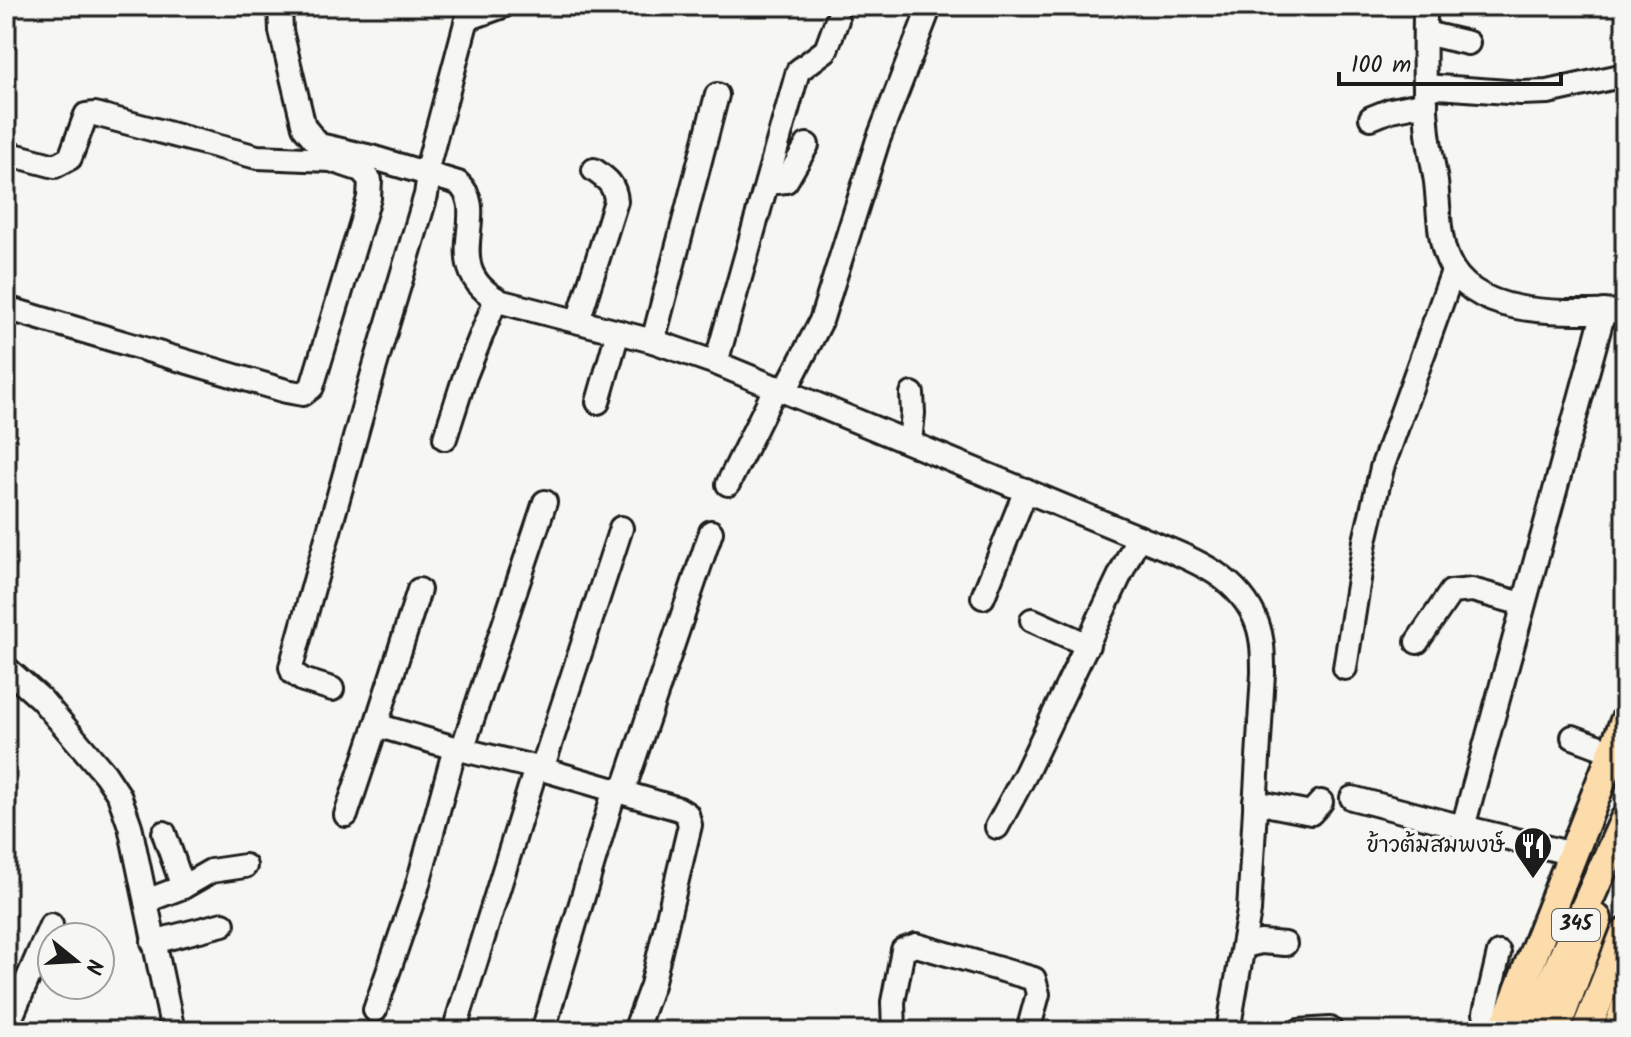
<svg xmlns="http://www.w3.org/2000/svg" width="1631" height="1037" viewBox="0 0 1631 1037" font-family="Kalam,'Playpen Sans Thai',sans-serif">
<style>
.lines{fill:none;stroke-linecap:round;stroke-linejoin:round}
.minor-casing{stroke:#1c1c1c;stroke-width:28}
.major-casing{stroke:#1c1c1c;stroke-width:34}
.minor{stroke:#f6f6f2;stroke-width:22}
.major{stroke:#fddcac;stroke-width:28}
.labels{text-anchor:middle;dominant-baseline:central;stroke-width:7;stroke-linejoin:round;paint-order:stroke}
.shield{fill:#f6f6f2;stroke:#5d5d5c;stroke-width:2}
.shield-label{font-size:20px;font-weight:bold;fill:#1c1c1c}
.poi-label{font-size:22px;fill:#1c1c1c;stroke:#f6f6f2;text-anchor:end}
</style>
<rect width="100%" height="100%" fill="#f6f6f2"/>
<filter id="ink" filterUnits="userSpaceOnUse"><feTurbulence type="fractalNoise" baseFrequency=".0125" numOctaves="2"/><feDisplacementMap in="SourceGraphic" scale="16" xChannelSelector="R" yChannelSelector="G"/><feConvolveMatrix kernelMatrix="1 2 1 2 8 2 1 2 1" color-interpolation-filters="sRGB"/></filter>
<g filter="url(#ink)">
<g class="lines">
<defs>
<g id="minor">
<path d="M280,6L281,31L304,127L319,145L371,157L458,183C493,213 435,268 502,302L653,341L716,363L1138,537C1183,556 1238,572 1257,623C1263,639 1263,657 1263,673L1249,911L1228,1031"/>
<path d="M1425,6C1425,45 1423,83 1427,122C1428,142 1433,162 1436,182C1439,207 1438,237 1448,260C1474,321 1571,312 1625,311"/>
<polyline points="1425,33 1468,43"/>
<polyline points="1425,86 1521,93 1548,92 1625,75"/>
<polyline points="1371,118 1391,110 1426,103"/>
<polyline points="6,153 55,166 70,158 86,115 95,114 257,157 331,160 361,170 370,180 369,198 312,387 303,394 286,391 6,308"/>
<polyline points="767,183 786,181 807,145"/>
<path d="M578,321L616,201C615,185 607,179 594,170"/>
<polyline points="653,341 717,95"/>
<polyline points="716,363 798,71 826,50 837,20"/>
<polyline points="785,391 821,321 878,140 930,6"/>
<polyline points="598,402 618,332"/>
<polyline points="445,438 465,376 496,299"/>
<polyline points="910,442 913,413 912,394"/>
<polyline points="728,484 776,387"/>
<polyline points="419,590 376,725 455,748"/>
<polyline points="983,597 1026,490"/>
<polyline points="1032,620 1088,645"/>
<polyline points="1417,642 1451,592 1472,590 1523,604"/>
<polyline points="6,668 41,699 105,774 119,795 130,826 173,1031"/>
<polyline points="1345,668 1365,541 1382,468 1453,271"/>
<polyline points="332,689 303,680 293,673 291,667 375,366 426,195 429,174 428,165 467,19 503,6"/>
<polyline points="1573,737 1613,752"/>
<polyline points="462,750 545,502"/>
<polyline points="542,769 621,528"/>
<polyline points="623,791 711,532"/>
<polyline points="1352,798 1463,827 1604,311"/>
<polyline points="1255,802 1311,813 1321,802"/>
<polyline points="346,815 376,725"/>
<polyline points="997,827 1026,773 1138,537"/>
<polyline points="1463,827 1573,854"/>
<polyline points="164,833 183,887"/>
<polyline points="146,901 183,887 211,871 245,866"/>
<polyline points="153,942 223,924"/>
<polyline points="1244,946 1261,942 1285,944"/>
<polyline points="1499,953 1485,1013 1490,1026 1501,1031"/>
<polyline points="375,1010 416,891 455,748 542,769 679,809 687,814 690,825 652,985 635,1031"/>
<polyline points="6,1029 51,925"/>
<polyline points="454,1031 536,768"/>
<polyline points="543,1031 615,789"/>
<polyline points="894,1031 893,1002 903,950 916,945 1034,979 1038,994 1028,1031"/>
<polyline points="1299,1031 1330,1029"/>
</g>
<g id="major">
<polyline points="1503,1031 1625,721"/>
<polyline points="1530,1031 1625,819"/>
<polyline points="1555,1031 1597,919"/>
<polyline points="1586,1031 1625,933"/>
<polyline points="1617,1031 1625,1009"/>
</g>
</defs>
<!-- minor casing -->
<use href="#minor" class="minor-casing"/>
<!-- major casing -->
<use href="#major" class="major-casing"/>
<!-- minor -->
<use href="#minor" class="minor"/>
<!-- major -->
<use href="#major" class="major"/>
</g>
</g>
<!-- icons -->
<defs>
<symbol id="restaurant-pin" viewBox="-11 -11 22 30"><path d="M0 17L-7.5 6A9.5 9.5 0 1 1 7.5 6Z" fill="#1c1c1c" stroke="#f6f6f2"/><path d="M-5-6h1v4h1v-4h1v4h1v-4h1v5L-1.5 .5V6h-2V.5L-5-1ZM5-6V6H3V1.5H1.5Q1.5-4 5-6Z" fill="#fff"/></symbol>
</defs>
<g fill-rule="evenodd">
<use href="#restaurant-pin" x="1511" y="824" width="44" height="60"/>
</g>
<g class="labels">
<!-- shield labels -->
<rect class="shield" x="1552" y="909" width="48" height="32" rx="6"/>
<g class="shield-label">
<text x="1576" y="925">345</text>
</g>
<!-- poi labels -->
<g class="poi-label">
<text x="1505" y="846">ข้าวต้มสมพงษ์</text>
</g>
</g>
<!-- margin -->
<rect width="1631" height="1037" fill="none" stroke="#f6f6f2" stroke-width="32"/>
<rect x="16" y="16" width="1599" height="1005" fill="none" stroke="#1c1c1c" stroke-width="3" filter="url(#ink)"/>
<!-- north arrow -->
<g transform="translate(76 961) rotate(108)"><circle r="38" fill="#f6f6f2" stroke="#9f9f9c" stroke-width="2"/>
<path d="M0-6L14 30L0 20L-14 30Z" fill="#1c1c1c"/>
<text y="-12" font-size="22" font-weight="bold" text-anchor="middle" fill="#1c1c1c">N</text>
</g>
<!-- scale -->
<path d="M1339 72v12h222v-12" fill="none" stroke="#1c1c1c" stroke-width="4"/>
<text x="1351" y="72" font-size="24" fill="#1c1c1c" stroke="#f6f6f2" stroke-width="6" paint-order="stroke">100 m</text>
</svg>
